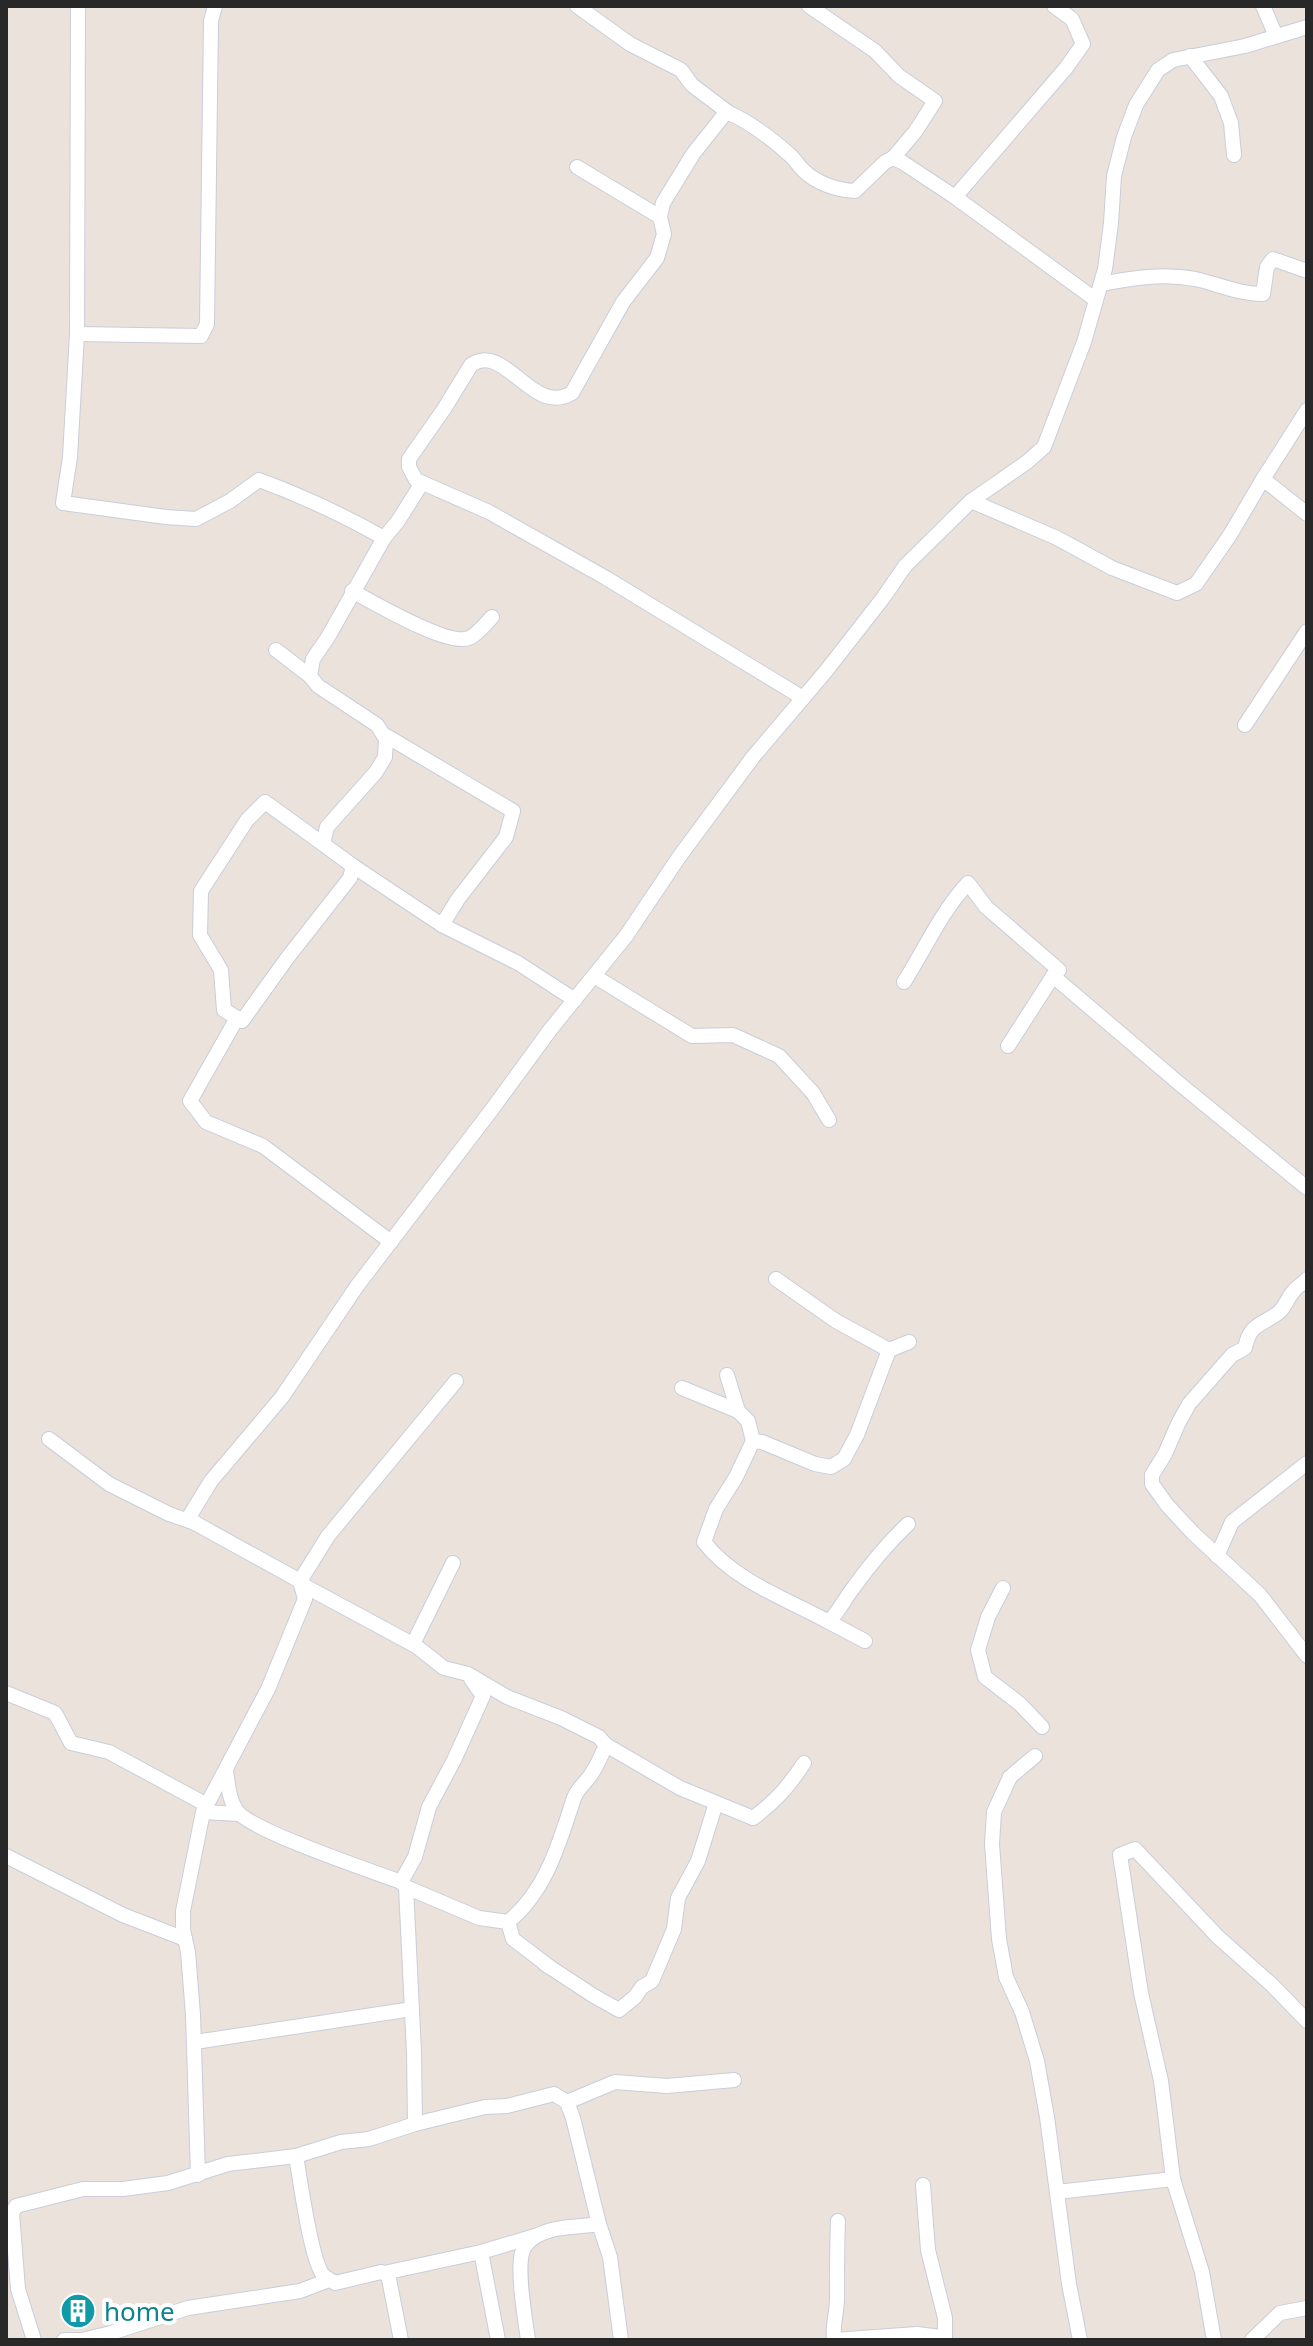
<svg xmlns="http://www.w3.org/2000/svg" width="1313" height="2346" viewBox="0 0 1313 2346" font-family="'Noto Sans',sans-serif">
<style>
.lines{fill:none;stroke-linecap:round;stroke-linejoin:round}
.minor-casing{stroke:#c9ced9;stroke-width:16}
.minor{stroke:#fff;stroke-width:14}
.labels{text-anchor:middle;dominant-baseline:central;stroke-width:8;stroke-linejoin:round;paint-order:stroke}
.culture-label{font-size:26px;fill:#0d838f;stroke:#fff;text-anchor:start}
</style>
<rect width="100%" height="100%" fill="#eae2db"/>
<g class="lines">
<defs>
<g id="minor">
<path d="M78,6L77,334L70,457L63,503L166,517L196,519L230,501L259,480C303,496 343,515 384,538L398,521L422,483"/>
<polyline points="577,6 630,44 681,70 692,85 729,113"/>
<polyline points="809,6 875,51 899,76 935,101 915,132 893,158"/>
<polyline points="1054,6 1072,19 1083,44 1066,68 955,197 1096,300"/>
<polyline points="1263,6 1276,36"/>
<polyline points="1190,56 1221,96 1231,123 1234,155"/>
<polyline points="577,167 660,217"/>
<path d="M1101,284C1132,278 1163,273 1195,279C1218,284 1239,294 1263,294L1267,267L1273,259L1307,271"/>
<polyline points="77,334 201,336 207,324 211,21 215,6"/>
<polyline points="1263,479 1307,410"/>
<polyline points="971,501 1057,538 1112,568 1177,593 1196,584 1230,535 1263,479 1307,514"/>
<path d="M352,591C373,602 448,647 469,638C477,635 486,623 492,617"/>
<polyline points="276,650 310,676"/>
<path d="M803,698L606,578L489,512L416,480L409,467V459L444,409L471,365C505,341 532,417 572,393L623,302L657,258L664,234L660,217L663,203L693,154L724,115L729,113C752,123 772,139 791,156C795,160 799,166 803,170C816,183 836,190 855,191L885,162L893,158L902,162L955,197"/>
<polyline points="1245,725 1307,631"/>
<polyline points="323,844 265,802 247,820 201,891 200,935 221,970 224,1010 242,1021 288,957 350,878 353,866 323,844 327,827 376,772 385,757 386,739 377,725 318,686 310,676 313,659 328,637 384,538"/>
<polyline points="353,866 442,925 458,899 506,837 513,811 383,734"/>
<polyline points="442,925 518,963 575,1000"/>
<polyline points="594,976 692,1036 733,1035 779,1056 813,1093 829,1120"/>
<path d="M904,982C925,949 941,912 968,883L986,907L1059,970L1053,976L1181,1085L1307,1188"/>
<polyline points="237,1018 190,1101 206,1122 263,1146 391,1242"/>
<polyline points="1008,1046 1053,976"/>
<polyline points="776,1279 836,1321 889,1350 909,1342"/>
<path d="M1307,1279C1303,1284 1296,1287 1293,1292C1287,1298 1286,1307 1278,1313C1261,1326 1250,1323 1245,1348L1232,1355L1189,1404L1178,1424L1165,1454L1152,1475V1484L1167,1505L1193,1533L1260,1595L1307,1656"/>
<polyline points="727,1375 738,1411"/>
<polyline points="682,1388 738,1411 748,1421 753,1441"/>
<polyline points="49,1439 109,1484 169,1514 195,1523"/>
<polyline points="1217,1556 1232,1522 1307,1463"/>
<polyline points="300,1581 328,1536 456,1381"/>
<path d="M301,1584L416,1646L444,1668L468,1674L507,1697L561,1718L599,1737L606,1745L680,1788L753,1818C775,1802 789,1786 804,1763"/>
<polyline points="1003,1588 988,1617 978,1650 985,1677 1020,1704 1042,1727"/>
<path d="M829,1622C787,1599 734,1581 704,1542L716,1509L736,1477L753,1441L762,1442L815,1464L831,1467L844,1459L857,1435L889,1350"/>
<path d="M865,1641L829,1622C838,1612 843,1602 851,1591C866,1570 889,1542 908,1524"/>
<polyline points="413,1644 453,1563"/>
<polyline points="6,1693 55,1713 71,1743 109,1752 207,1805"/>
<polyline points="1035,1756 1010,1777 994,1812 992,1844 999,1939 1006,1977 1022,2012 1037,2061 1047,2117 1069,2284 1080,2340"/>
<path d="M226,1770C228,1784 229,1800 237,1811C251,1831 372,1871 401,1882L406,1887L414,2052L415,2124"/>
<polyline points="203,1812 239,1814"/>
<polyline points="6,1856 123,1915 185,1939"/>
<polyline points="401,1882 415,1857 429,1807 454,1760 483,1696 471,1679"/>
<polyline points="406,1887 479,1918 508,1922"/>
<polyline points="545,1964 594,1996 619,2010 635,1997 642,1987 652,1981 674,1929 678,1898 698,1861 716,1803"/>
<path d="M551,1968L513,1939L508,1922C547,1890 559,1843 574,1798C578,1787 587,1782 592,1773C598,1764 602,1754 606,1745"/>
<polyline points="195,2042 412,2009"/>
<polyline points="567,2102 615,2082 667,2086 734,2080"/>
<path d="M296,2156C300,2178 311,2263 324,2276C326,2278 333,2281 335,2283L381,2272L388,2274L401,2340"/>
<polyline points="198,2175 193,2015 188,1952 183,1930 183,1911 203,1812 268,1689 305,1599 300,1581 195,1523 189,1517 211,1481 282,1397 357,1286 493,1108 550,1030 626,936 679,857 753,757 826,671 883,598 905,566 971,501 1027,462 1044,447 1084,342 1105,269 1111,223 1114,176 1124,137 1136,105 1158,70 1173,60 1245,46 1307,27"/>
<polyline points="923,2185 928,2250 945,2318 945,2340"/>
<polyline points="1057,2192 1173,2179"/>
<path d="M838,2221C837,2246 837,2270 837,2294C838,2310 832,2323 834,2340L917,2334L941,2337L945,2334"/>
<polyline points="481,2252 498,2340"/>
<polyline points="384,2273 481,2252 535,2236"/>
<polyline points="34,2340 18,2289 12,2213 16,2206 83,2189 123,2189 168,2183 228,2164 296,2156 341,2142 369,2139 415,2124 456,2114 485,2107 507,2106 554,2094 567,2102 573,2118 599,2224 610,2257 621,2340"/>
<polyline points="64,2340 82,2340 111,2333 188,2308 300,2291 329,2280"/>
<path d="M528,2340C525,2318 517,2273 522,2253C524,2245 531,2239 538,2235C555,2226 580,2227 599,2224"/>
<polyline points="1214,2340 1202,2272 1173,2179 1161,2081 1141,1993 1120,1855 1135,1849 1218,1937 1272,1985 1307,2021"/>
<polyline points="1252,2340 1280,2313 1307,2308"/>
</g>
</defs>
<!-- minor casing -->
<use href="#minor" class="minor-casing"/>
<!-- minor -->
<use href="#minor" class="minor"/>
</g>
<!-- icons -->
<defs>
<symbol id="building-disc" viewBox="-11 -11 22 22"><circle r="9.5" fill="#0f9aa8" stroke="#fff"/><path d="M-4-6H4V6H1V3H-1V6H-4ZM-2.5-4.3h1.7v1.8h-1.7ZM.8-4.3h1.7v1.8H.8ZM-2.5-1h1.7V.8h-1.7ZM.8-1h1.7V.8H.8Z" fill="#fff"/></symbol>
</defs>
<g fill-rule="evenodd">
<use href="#building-disc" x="58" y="2291" width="40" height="40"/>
</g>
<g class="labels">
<!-- culture labels -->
<g class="culture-label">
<text x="104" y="2311">home</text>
</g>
</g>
<!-- border -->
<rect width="1313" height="2346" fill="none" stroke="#282828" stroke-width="16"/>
</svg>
